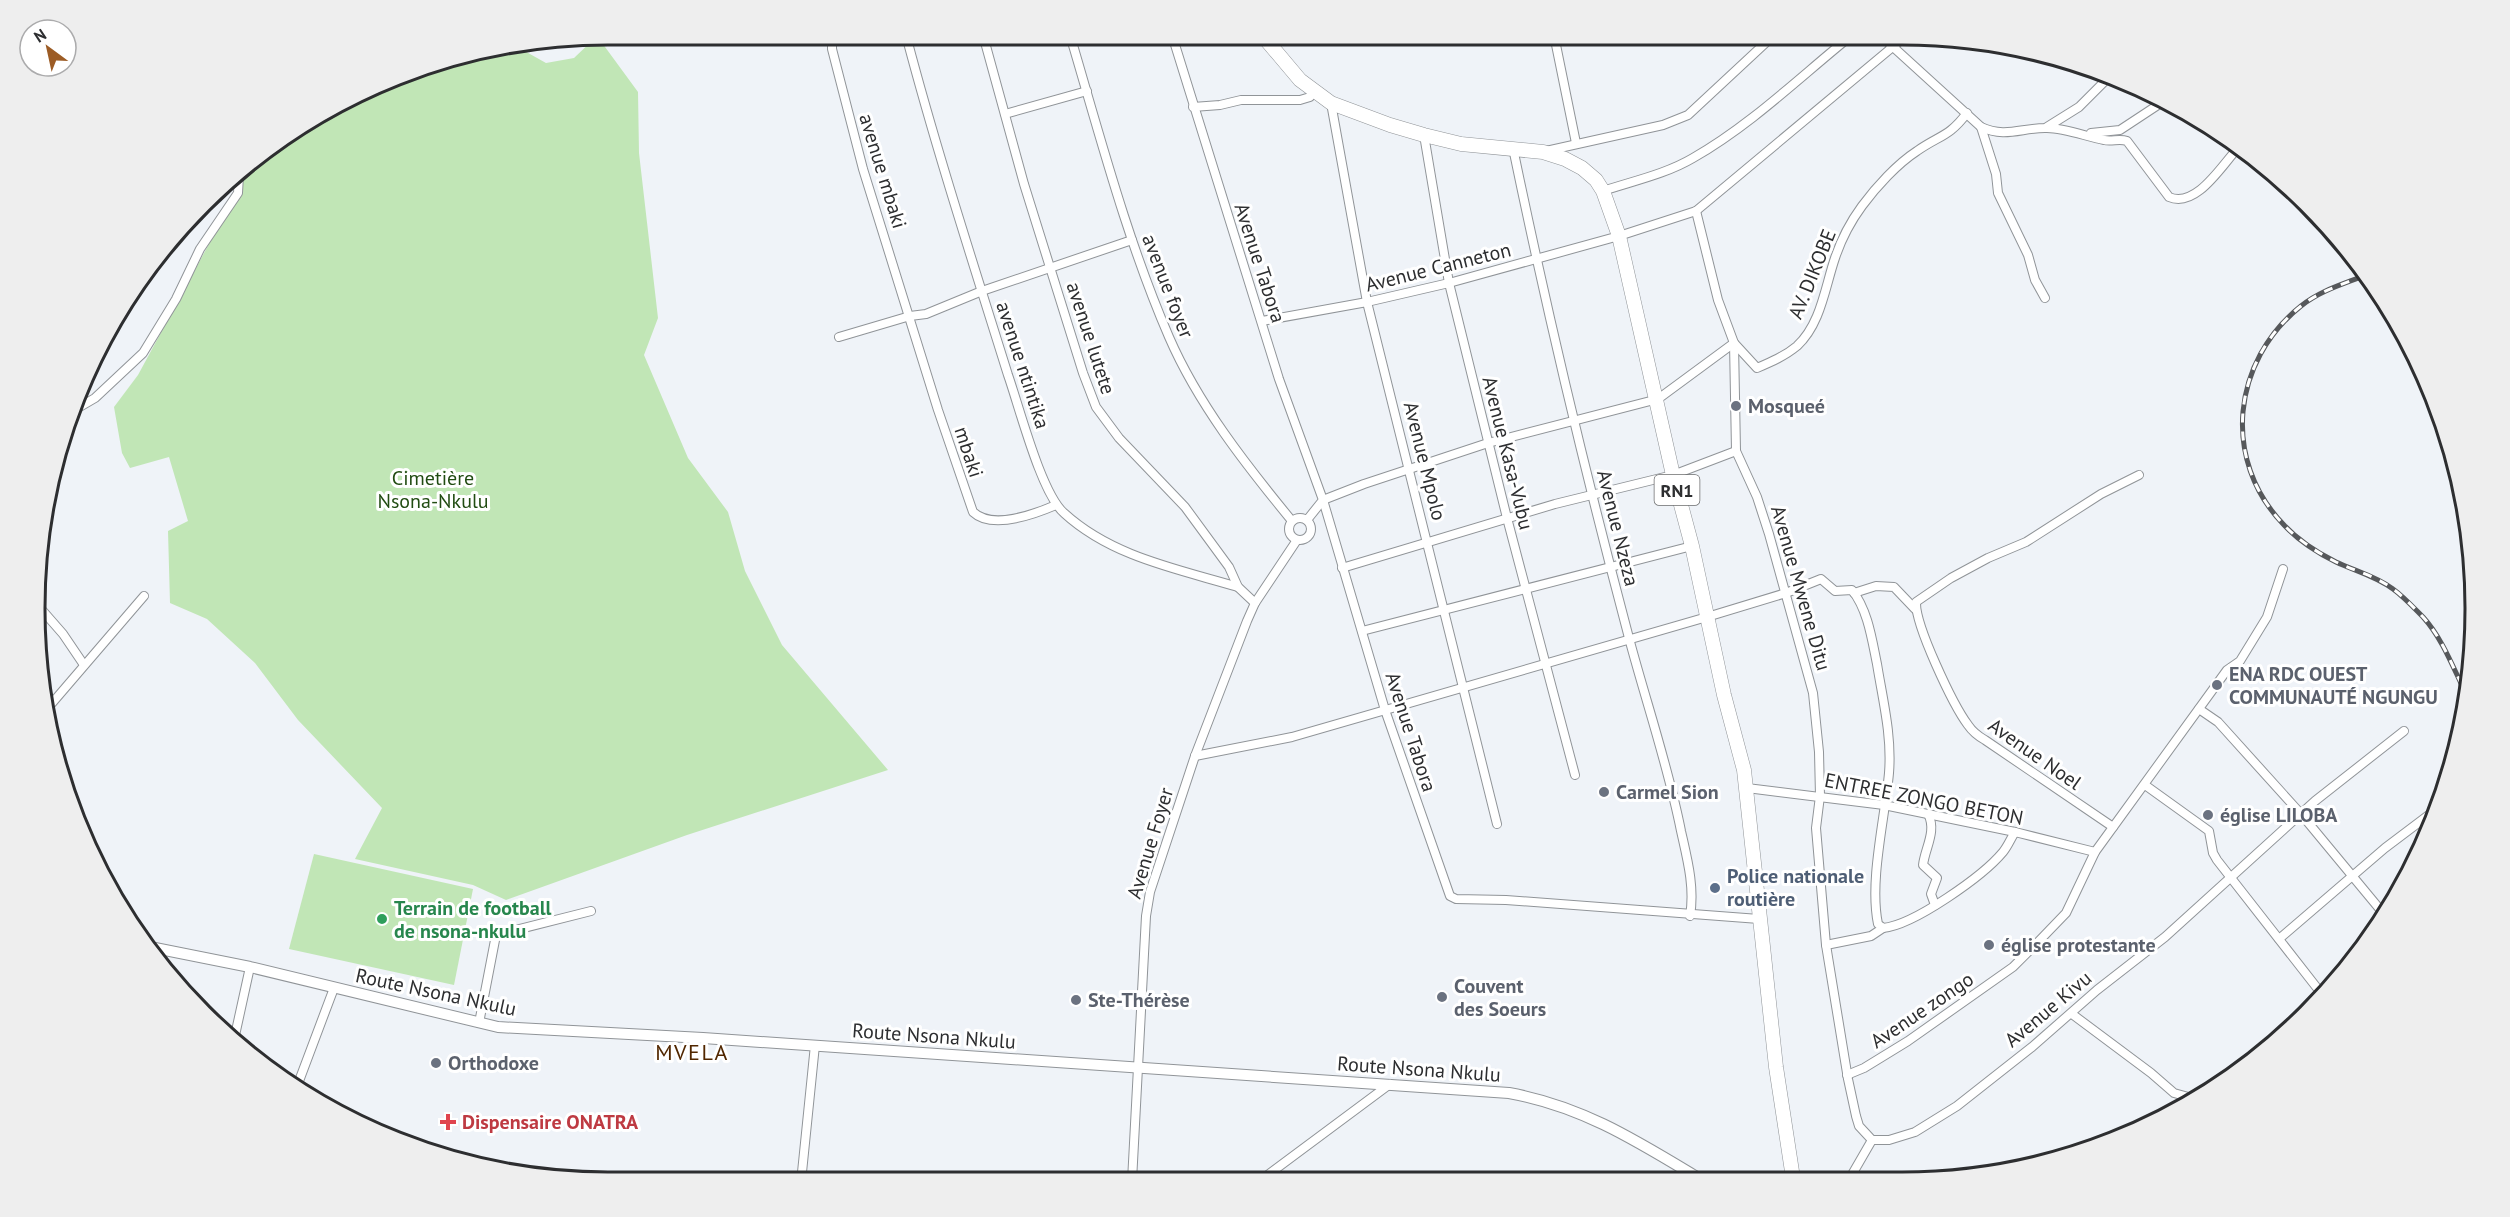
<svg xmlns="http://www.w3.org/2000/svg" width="2510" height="1217" viewBox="0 0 2510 1217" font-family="'PT Sans',sans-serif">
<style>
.green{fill:#c1e6b6}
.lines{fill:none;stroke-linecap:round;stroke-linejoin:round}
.minor-casing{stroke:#909498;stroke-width:10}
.tertiary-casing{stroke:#909498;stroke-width:12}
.trunk-casing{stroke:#909498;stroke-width:15}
.minor{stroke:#fff;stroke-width:8}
.tertiary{stroke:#fff;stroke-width:10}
.trunk{stroke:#fff;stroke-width:14}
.rail-casing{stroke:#56585b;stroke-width:5}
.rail{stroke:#fff;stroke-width:3;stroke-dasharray:9;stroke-linecap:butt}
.worship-dot{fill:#6b7280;stroke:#fff;stroke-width:2}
.service-dot{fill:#5c6f8a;stroke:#fff;stroke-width:2}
.leisure-dot{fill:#2e9e5b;stroke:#fff;stroke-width:2}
.health-dot{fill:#e0444e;stroke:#fff;stroke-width:2}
.labels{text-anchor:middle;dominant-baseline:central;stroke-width:6;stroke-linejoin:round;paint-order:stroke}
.shield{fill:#fff;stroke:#6c6d6e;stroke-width:1.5}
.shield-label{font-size:18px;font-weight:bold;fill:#2d2e30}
.street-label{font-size:20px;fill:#2d2e30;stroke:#fff}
.worship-label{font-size:20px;font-weight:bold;fill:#5b616d;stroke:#fff;text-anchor:start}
.park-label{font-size:20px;fill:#214c12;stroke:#fff}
.service-label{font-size:20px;font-weight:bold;fill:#4e5e75;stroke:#fff;text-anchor:start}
.leisure-label{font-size:20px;font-weight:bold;fill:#27864d;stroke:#fff;text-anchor:start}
.health-label{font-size:20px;font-weight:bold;fill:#be3a42;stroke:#fff;text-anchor:start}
.quarter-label{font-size:22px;letter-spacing:1.5px;fill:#512700;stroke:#fff}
.rim{fill:none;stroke:#2d2e30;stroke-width:3}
</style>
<rect width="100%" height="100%" fill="#eff3f8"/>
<!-- green -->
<g class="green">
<polygon points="597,36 638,92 639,153 658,318 644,355 688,458 728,512 745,571 782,645 888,770 687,835 506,900 473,885 355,859 382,808 298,720 255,663 207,619 170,603 168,531 188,521 169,457 130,468 122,453 114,407 138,375 210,242 242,193 243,171 259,153 424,65 521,49 546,63 574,58"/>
<polygon points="314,854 473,889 454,985 289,949"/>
</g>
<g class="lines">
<defs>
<g id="minor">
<path d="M832,35V49L863,169L938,410L973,512C992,530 1035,514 1056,505"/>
<polyline points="983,35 1024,184 1083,373 1096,407 1119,438 1185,507 1229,567 1238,587 1255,603"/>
<path d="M1070,35C1100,136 1127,240 1169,337C1198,404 1246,465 1292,521"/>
<polyline points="1172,35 1279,379 1323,500 1307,520"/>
<polyline points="1554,35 1576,143"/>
<path d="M1880,35L1981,127C2005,138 2021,128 2045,128C2063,127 2087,137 2104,140C2112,142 2119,138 2127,141L2169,197C2197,209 2223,163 2239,147"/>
<path d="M907,39C937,152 973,263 1008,375C1019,406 1041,493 1064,513C1112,557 1178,569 1238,587"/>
<polyline points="1331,103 1367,302 1497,824"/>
<polyline points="1193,107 1220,105 1241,100 1300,100 1310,97 1313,92"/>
<polyline points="1005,114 1087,91"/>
<polyline points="1981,127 1996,174 1998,193 2028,255 2035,280 2045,298"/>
<polyline points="2047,127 2079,107 2111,75"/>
<polyline points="2091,133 2120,130 2164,101"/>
<polyline points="1424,135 1449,283 1507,518 1575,775"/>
<path d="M1513,148C1547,312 1586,476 1629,638C1646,702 1668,765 1681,831C1687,858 1695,887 1690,916"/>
<polyline points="1546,151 1663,125 1688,115 1774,35"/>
<path d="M1603,191C1633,181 1666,174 1693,158C1751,125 1801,76 1852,35"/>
<polyline points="1696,211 1718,300 1734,343 1736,451 1757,497 1769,534 1813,693 1819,752 1820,796 1816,828 1826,945 1848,1079 1856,1116 1859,1126 1872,1140"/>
<polyline points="1262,321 1367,302 1449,283 1619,236 1696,211 1907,35"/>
<polyline points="839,337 910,316 926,314 982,291 1132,240"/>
<polyline points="71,412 95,398 143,353 176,299 200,249 238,193 239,175"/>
<circle cx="1300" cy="529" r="11"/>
<polyline points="1342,568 1555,504 1673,475 1736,451"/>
<polyline points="1854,593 1876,586 1894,587 1915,609"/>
<polyline points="42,610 63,634 84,665"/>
<polyline points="1362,631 1692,546"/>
<polyline points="47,709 144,596"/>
<polyline points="2199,709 2218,722 2301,814 2383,913"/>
<path d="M1195,756L1292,737L1707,617L1786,593L1821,579L1835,591L1852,590C1868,610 1872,640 1877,664C1883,701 1892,736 1889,773C1885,818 1869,881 1878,924L1883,928C1914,925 1983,876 2003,852C2008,846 2011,838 2015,832"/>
<polyline points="2145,785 2209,831 2213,853 2217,860 2321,993"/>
<polyline points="1747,788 1884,805 2015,832 2095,852"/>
<path d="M1928,814C1937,831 1925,848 1923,865L1937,878L1931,894L1935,905"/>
<path d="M2113,827L1985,740C1978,736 1972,731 1968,725C1953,705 1915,625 1916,602L1951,578L1988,558L2026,542L2101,494L2139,475"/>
<path d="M1759,919L1506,900L1456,899L1450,896L1385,710L1323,500L1364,484L1488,443L1658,399L1734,343L1757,368C1771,362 1785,356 1797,346C1821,324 1825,287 1835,258C1841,240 1851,221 1862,206C1876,187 1897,164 1917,151C1940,135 1949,137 1967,113"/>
<polyline points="2279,939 2385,848 2438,808"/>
<polyline points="1826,945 1871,936 1883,928"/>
<polyline points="2072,1014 2151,1073 2174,1093 2192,1098"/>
<polyline points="479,1023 496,935 591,911"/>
<polyline points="234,1040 250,967"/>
<polyline points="1847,1075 1864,1068 1908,1041 2013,967 2039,941 2066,913 2095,852 2227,670 2240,661 2267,617 2283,569"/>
<polyline points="296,1089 334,988"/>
<polyline points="1872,1140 1889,1140 1915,1132 1957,1106 2032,1047 2097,990 2165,937 2315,801 2404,731"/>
<polyline points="487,1169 506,1172"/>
<polyline points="567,1178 635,1182"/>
<polyline points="1850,1178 1872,1140"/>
<polyline points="1261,1180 1390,1084"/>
<polyline points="1132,1181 1146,916 1150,892 1195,756 1247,621 1255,603 1297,540"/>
<polyline points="801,1182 815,1045"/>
</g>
<path id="tertiary" d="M155,948L250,967L498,1027L703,1038L1509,1093C1582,1106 1637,1141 1700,1179"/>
<polyline id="trunk" points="1262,35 1300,80 1331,103 1390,125 1424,135 1461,144 1543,152 1565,159 1582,168 1596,180 1603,191 1619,236 1673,475 1692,546 1724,695 1744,770 1776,1067 1793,1178"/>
</defs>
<!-- minor casing -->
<use href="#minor" class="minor-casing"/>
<!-- tertiary casing -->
<use href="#tertiary" class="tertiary-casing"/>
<!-- trunk casing -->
<use href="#trunk" class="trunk-casing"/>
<!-- minor -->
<use href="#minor" class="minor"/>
<!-- tertiary -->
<use href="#tertiary" class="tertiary"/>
<!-- trunk -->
<use href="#trunk" class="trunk"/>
<defs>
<path id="rail" d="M2366,275C2344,284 2321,290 2301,306C2232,361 2221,460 2284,525C2298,540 2318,553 2336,562C2355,571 2376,576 2393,589C2404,597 2414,608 2423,617C2443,639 2454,670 2467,696"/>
</defs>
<!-- rail casing -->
<use href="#rail" class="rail-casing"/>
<!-- rail -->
<use href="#rail" class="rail"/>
</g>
<!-- markers -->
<g class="worship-dot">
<circle cx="1736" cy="406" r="6"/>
<circle cx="2217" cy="685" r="6"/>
<circle cx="1604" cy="792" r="6"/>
<circle cx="2208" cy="815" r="6"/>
<circle cx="1989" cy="945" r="6"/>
<circle cx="1442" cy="997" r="6"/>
<circle cx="1076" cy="1000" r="6"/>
<circle cx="436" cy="1063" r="6"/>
</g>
<circle class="service-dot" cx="1715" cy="888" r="6"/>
<circle class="leisure-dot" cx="382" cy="919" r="6"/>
<path class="health-dot" d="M445 1113h6v6h6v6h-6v6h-6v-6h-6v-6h6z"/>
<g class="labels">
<!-- shield labels -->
<rect class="shield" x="1654.5" y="475" width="45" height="30" rx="4.5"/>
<g class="shield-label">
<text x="1677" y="490">RN1</text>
</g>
<!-- street labels -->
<g class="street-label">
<text transform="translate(883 171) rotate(73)">avenue mbaki</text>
<text transform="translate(1260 263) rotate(72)">Avenue Tabora</text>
<text transform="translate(1438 267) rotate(-14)">Avenue Canneton</text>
<text transform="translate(1812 274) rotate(-68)">AV. DIKOBE</text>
<text transform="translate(1168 286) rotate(69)">avenue foyer</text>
<text transform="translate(1091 338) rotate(72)">avenue lutete</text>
<text transform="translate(1023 365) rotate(72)">avenue ntintika</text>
<text transform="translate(969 452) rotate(72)">mbaki</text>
<text transform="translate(1508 453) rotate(76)">Avenue Kasa-Vubu</text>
<text transform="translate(1425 461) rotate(76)">Avenue Mpolo</text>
<text transform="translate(1618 528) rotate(76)">Avenue Nzeza</text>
<text transform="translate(1801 588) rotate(74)">Avenue Mwene Ditu</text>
<text transform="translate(1411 732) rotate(72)">Avenue Tabora</text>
<text transform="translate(2035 754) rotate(35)">Avenue Noel</text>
<text transform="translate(1924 799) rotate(11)">ENTREE ZONGO BETON</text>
<text transform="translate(1150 843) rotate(-73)">Avenue Foyer</text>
<text transform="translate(436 992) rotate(12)">Route Nsona Nkulu</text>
<text transform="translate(2048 1009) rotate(-40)">Avenue Kivu</text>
<text transform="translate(1922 1010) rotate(-34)">Avenue zongo</text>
<text transform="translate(934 1036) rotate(4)">Route Nsona Nkulu</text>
<text transform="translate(1419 1069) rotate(4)">Route Nsona Nkulu</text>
</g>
<!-- worship labels -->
<g class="worship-label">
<text x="1748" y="406">Mosqueé</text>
<text x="2229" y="674">ENA RDC OUEST<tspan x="2229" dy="23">COMMUNAUTÉ NGUNGU</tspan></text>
<text x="1616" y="792">Carmel Sion</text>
<text x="2220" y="815">église LILOBA</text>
<text x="2001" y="945">église protestante</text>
<text x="1454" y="986">Couvent<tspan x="1454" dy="23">des Soeurs</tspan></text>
<text x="1088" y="1000">Ste-Thérèse</text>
<text x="448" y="1063">Orthodoxe</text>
</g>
<!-- park labels -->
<g class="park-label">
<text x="433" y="478">Cimetière<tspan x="433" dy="23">Nsona-Nkulu</tspan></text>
</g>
<!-- service labels -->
<g class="service-label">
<text x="1727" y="876">Police nationale<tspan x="1727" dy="23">routière</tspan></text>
</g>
<!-- leisure labels -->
<g class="leisure-label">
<text x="394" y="908">Terrain de football<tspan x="394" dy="23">de nsona-nkulu</tspan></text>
</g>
<!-- health labels -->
<g class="health-label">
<text x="462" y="1122">Dispensaire ONATRA</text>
</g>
<!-- quarter labels -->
<g class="quarter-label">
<text x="692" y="1052">MVELA</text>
</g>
</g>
<!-- crop -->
<path d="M0 0H2510V1217H0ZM608 45H1902A563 563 0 0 1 2465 608V609A563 563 0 0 1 1902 1172H608A563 563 0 0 1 45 609V608A563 563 0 0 1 608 45Z" fill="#eee" fill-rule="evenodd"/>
<path class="rim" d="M608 45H1902A563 563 0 0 1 2465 608V609A563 563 0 0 1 1902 1172H608A563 563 0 0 1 45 609V608A563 563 0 0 1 608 45Z"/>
<!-- north arrow -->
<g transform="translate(48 48) rotate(327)"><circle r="28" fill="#ffffff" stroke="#ababac" stroke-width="1.5"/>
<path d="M0-4.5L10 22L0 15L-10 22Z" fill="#9c5c25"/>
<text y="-9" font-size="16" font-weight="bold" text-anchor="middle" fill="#2d2e30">N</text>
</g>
</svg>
